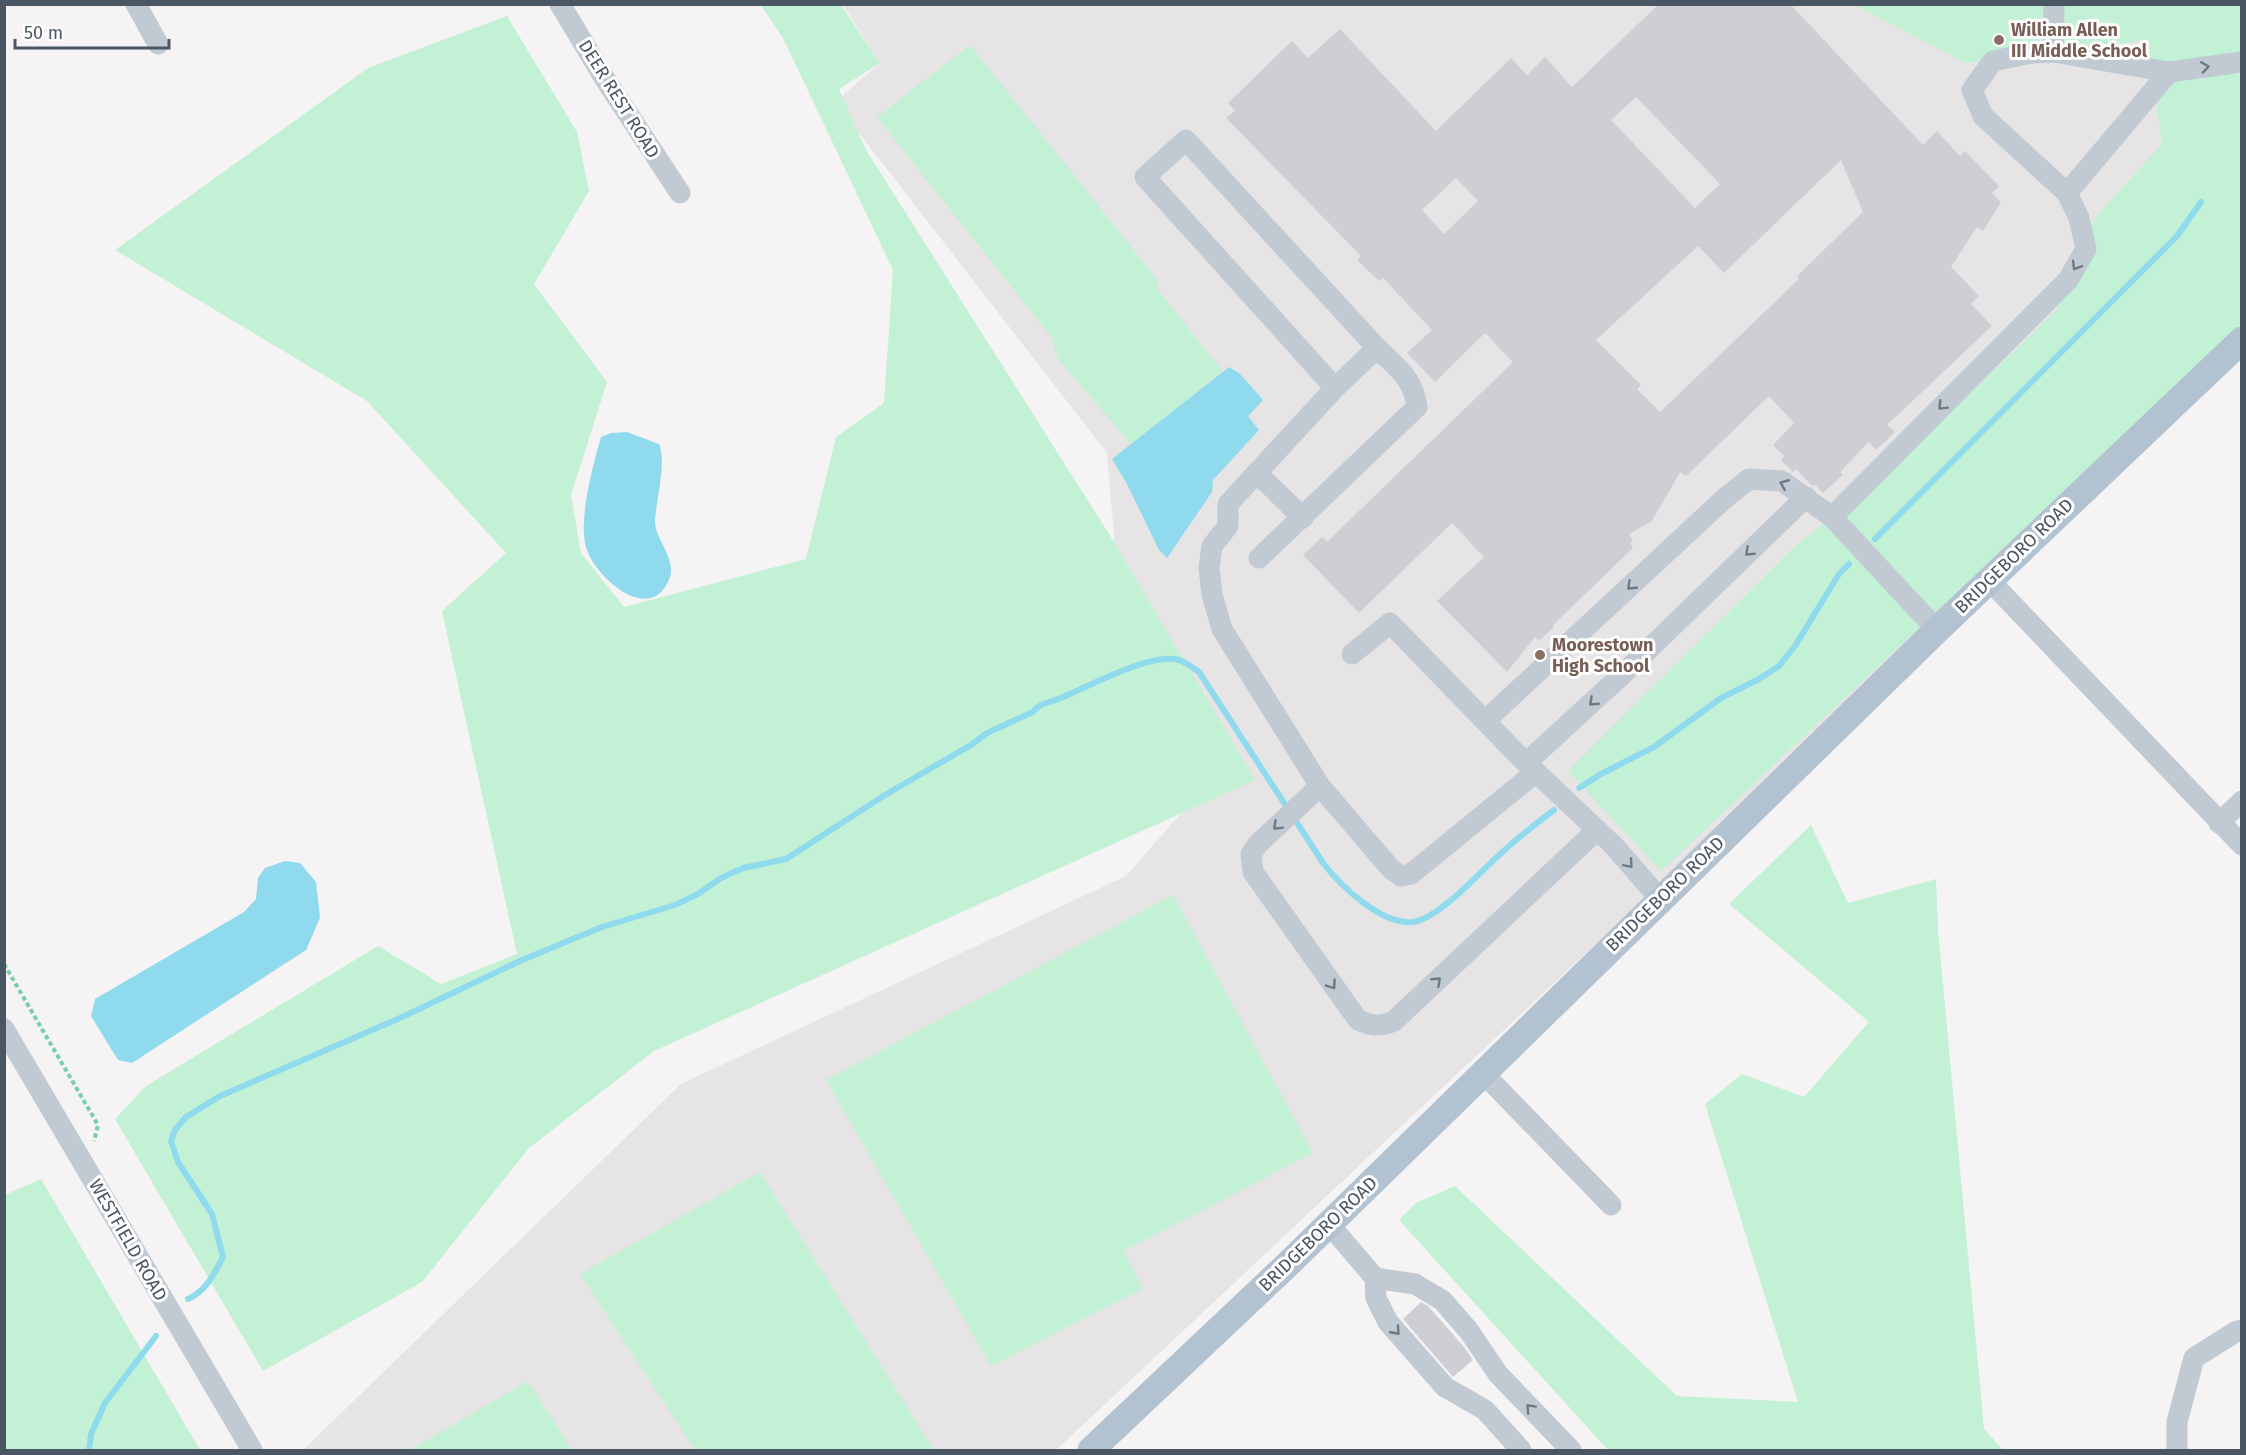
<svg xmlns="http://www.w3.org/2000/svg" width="2246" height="1455" viewBox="0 0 2246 1455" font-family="'Fira Sans',sans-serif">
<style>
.education{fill:#e6e4e5}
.green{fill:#c3f1d5}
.water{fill:#90daee}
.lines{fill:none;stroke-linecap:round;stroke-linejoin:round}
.stream{stroke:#90daee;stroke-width:6}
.building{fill:#cdcfd5;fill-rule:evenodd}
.path{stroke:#7ad0a6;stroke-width:4;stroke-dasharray:4.5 3;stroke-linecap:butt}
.minor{stroke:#c1cad2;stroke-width:21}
.major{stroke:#b3c2d1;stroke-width:27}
.oneway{stroke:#6e7983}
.education-dot{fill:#8d6e63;stroke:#fff;stroke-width:2}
.labels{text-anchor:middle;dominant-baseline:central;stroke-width:6;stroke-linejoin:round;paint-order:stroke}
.education-label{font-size:18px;font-weight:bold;fill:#785e54;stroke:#fff;text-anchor:start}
.street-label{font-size:18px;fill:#4a5661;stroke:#fff}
</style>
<rect width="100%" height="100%" fill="#f5f3f3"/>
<!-- education -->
<polygon class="education" points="843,5 2241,5 2241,339 1056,1450 303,1450 681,1084 1126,876 1235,752 1116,558 1107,453 835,102 880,63"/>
<!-- green -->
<g class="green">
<polygon points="761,5 841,5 880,63 839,89 866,150 1114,542 1255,780 654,1051 529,1148 422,1282 263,1371 115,1119 146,1086 378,946 441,984 517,954 442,611 506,553 367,401 115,250 368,68 507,16 577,132 589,191 534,284 607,382 571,495 581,553 624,607 806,559 836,437 884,403 893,270 783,38"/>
<polygon points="1855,5 2241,5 2241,325 1661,871 1568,771 1794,547 1883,476 2057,310 2095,218 2162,144 2148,40 1966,63"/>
<polygon points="970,45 1156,278 1159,291 1222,371 1132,445 1058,359 1052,338 877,117"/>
<polygon points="1811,825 1848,903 1936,879 1938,930 1984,1429 2003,1450 1608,1450 1399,1220 1416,1203 1455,1186 1677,1396 1798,1402 1705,1104 1742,1074 1804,1097 1869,1022 1729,904"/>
<polygon points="1173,895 1313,1153 1124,1251 1143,1289 991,1366 826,1080"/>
<polygon points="760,1172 934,1450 695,1450 580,1274"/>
<polygon points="41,1179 200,1450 5,1450 5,1195"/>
<polygon points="528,1381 572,1450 410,1450"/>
</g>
<!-- water -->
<g class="water">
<polygon points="1229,367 1240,374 1263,400 1248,416 1259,430 1213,480 1212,492 1167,558 1159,550 1127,484 1112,459"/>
<path d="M627,432L659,444C667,462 656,499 655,521C655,539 676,558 670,577C652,627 597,579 587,550C577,524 593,465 601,437L611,433Z"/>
<polygon points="285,861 300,863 316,882 320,918 306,950 132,1063 118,1060 91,1016 95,999 244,912 256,899 258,878 265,868"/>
</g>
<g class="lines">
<!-- stream -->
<g class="stream">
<polyline points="1875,539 2177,236 2201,202"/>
<polyline points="1579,788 1601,774 1654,747 1721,698 1759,679 1779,666 1795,646 1839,574 1849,564"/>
<path d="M188,1299C207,1290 214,1274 223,1257L212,1214L178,1162L171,1141L175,1130L186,1117L220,1096L400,1018L522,960L602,927L675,905L698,894L721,878L743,868L786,859L885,795L971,745L987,733L1033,712C1040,702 1050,703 1061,698C1088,687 1151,652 1179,660C1186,662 1193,668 1199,672L1323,863C1341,886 1381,925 1413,922C1439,918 1477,875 1497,857C1515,840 1534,825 1554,810"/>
<polyline points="89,1450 91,1434 105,1403 156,1336"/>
</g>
</g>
<!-- building -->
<g class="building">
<path d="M1659,4H1790L1923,145L1937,131L1960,156L1965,151L1999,186L1992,193L2001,202L1983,231L1977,227L1951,267L1979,296L1971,304L1992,326L1887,425L1895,432L1876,450L1869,442L1840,472L1843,475L1823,493L1815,485L1812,486L1796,469L1793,472L1781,460L1784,456L1773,445L1794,423L1769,396L1686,476L1680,472L1652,521L1629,534L1633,540L1630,543L1633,548L1553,625L1554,627L1539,641L1535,637L1507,672L1437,601L1484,557L1452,523L1359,613L1303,555L1322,537L1327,542L1513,362L1485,333L1435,382L1407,353L1432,330L1383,278L1379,281L1357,260L1361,256L1226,118L1235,111L1228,103L1292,41L1308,58L1340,29L1436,131L1511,58L1527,75L1545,57L1572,87ZM1636,97L1720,184L1695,208L1611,120ZM1841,160L1863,212L1797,276L1799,279L1660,412L1637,389L1641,385L1596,340L1698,246L1724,273ZM1456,178L1478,201L1444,234L1422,210Z"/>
<polygon points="1421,1302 1428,1306 1464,1347 1473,1360 1453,1377 1403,1319"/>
</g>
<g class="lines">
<!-- path -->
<polyline class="path" points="4,964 98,1125 94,1141"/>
<!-- minor -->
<g class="minor">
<polyline points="136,4 158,44"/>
<polyline points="560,4 605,79 680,193"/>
<polyline points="2053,52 2054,4"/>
<polyline points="2067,193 2169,72"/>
<polyline points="1335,388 1145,177 1186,140 1377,348 1335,388 1228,504 1228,526 1212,546 1209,568 1212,595 1222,629 1320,786 1391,869 1401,876 1411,874 1536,772"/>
<polyline points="1257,473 1303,518"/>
<polyline points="1832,517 2068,280 2086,249 2079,218 2067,193 1983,116 1972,90 1993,61 2032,53 2053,52 2169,72 2242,62"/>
<path d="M1259,558L1417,407C1413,377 1397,368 1377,348"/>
<polyline points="1989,580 2242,845"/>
<polyline points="1352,654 1390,623 1519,756 1614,846 1660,899"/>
<polyline points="1485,721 1724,499 1749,479 1782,481 1832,517 1937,630"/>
<polyline points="1526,763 1623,674 1806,497"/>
<path d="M1320,786L1258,844L1251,854L1253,872L1358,1020C1372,1026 1380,1027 1394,1021L1597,830"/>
<polyline points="2219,823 2242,801"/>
<polyline points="4,1029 252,1450"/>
<polyline points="1483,1073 1611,1205"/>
<polyline points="1329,1224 1375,1278 1376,1298 1388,1322 1445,1387 1485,1410 1521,1450"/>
<polyline points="1375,1278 1415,1284 1442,1300 1469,1331 1498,1374 1571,1450"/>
<polyline points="2177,1450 2177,1422 2194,1358 2237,1331 2242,1330"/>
</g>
<!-- major -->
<polyline class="major" points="1091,1450 1287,1265 1937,630 2242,340"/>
</g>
<!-- one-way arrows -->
<defs><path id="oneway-chevron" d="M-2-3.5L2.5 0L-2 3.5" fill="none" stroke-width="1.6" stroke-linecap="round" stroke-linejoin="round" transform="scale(1.5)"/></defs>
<g class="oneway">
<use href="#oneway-chevron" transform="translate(2205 67) rotate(-8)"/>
<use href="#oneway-chevron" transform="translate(2076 266) rotate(121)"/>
<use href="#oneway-chevron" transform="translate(1942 406) rotate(135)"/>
<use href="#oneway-chevron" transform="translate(1784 484) rotate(-158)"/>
<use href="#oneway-chevron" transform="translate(1749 552) rotate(137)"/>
<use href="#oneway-chevron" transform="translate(1631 586) rotate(137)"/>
<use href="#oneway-chevron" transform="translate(1593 702) rotate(137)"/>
<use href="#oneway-chevron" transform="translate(1277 826) rotate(136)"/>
<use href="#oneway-chevron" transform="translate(1629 864) rotate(49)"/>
<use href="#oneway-chevron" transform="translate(1437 981) rotate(-43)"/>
<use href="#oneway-chevron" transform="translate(1332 985) rotate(55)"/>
<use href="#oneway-chevron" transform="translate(1396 1331) rotate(48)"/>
<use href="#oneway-chevron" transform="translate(1530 1408) rotate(-133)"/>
</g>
<!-- markers -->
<g class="education-dot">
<circle cx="1999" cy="40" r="6"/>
<circle cx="1540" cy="655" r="6"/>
</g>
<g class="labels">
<!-- education labels -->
<g class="education-label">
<text x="2011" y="30">William Allen<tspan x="2011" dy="21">III Middle School</tspan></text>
<text x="1552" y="645">Moorestown<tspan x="1552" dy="21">High School</tspan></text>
</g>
<!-- street labels -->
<g class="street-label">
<text transform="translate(619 99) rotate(58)">DEER REST ROAD</text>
<text transform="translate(2014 556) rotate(-44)">BRIDGEBORO ROAD</text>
<text transform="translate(1665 894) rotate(-44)">BRIDGEBORO ROAD</text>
<text transform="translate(1318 1234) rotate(-44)">BRIDGEBORO ROAD</text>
<text transform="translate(128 1240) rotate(60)">WESTFIELD ROAD</text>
</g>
</g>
<!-- border -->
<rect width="2246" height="1455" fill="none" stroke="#4a5661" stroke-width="12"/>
<!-- scale -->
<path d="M15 39v9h154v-9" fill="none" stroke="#4a5661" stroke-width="3"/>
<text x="24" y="39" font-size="18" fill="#4a5661" stroke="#ffffff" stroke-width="4.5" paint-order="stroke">50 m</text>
</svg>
